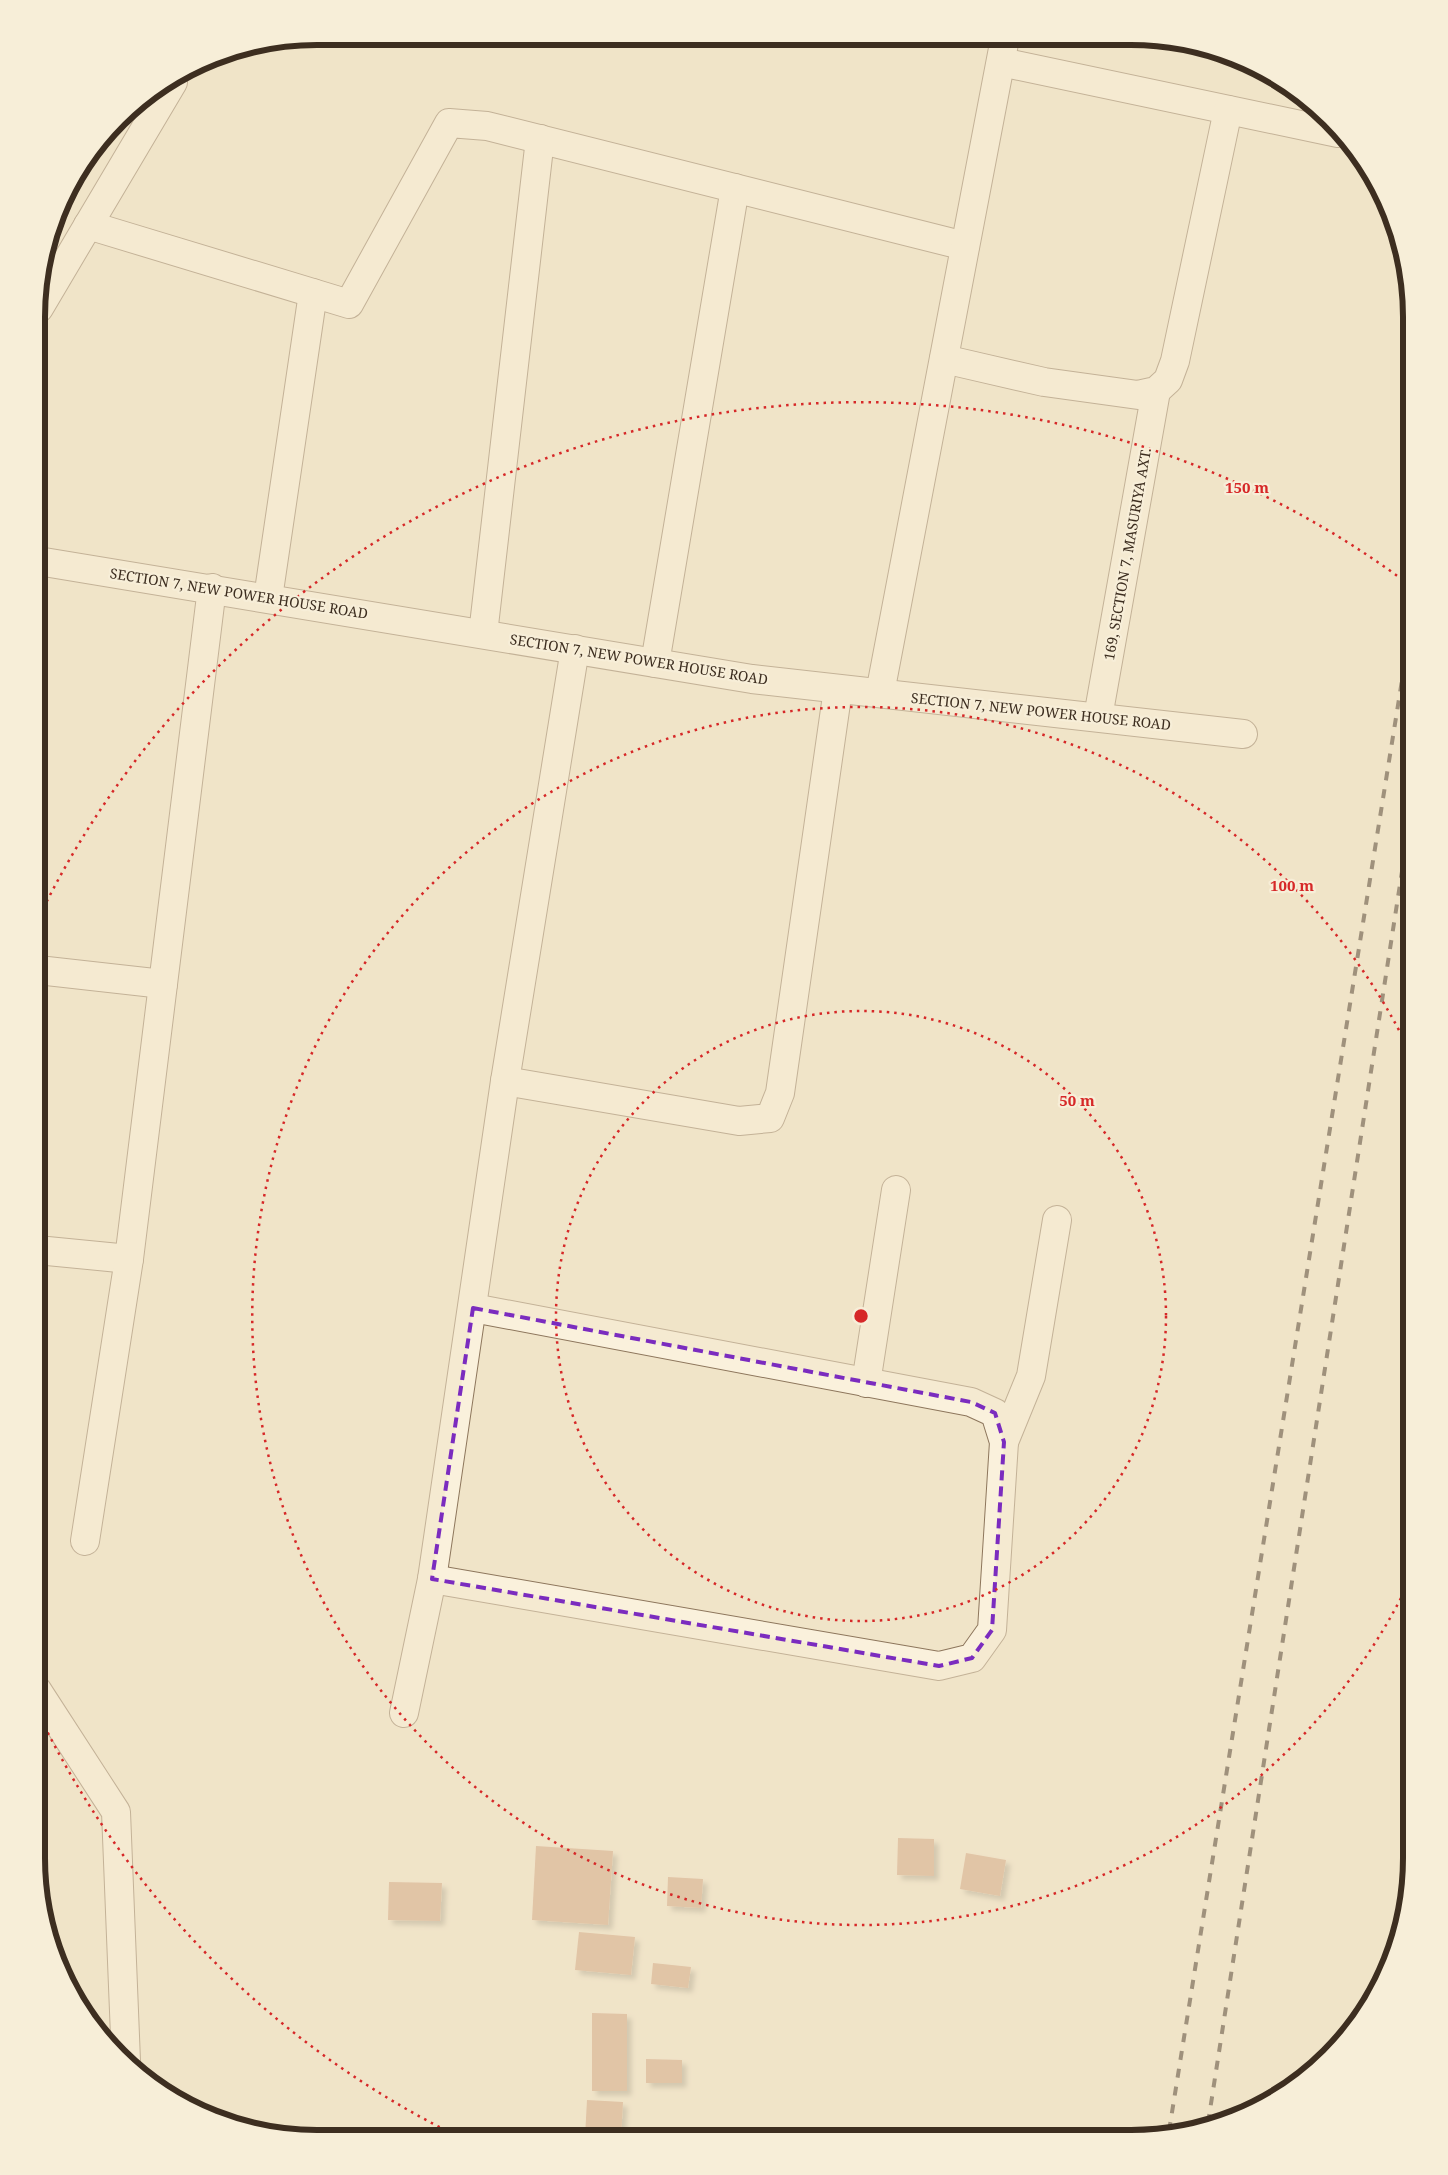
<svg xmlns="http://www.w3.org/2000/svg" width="1448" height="2175" viewBox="0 0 1448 2175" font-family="'Noto Serif',serif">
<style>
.building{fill:#cf9f7d;filter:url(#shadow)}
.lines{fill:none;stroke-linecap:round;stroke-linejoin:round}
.street-casing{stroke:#8d765c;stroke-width:30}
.street{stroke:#faf1dc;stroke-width:28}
.rail{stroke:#3d2e20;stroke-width:4;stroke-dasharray:9 9;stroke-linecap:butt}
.marked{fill:none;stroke:#7b2cbf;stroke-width:4;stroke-dasharray:10 6;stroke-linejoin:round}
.ring{fill:none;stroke:#d62828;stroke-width:2.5;stroke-dasharray:2.5 5}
.labels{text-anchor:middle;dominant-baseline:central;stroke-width:4.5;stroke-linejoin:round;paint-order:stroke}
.street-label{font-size:14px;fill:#3d2e20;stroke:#f7eed8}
.rim{fill:none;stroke:#3d2e20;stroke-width:6}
.centre{fill:#d62828;stroke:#f7eed8;stroke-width:2.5}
.ring-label{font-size:15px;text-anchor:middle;font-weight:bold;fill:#d62828;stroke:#f7eed8;stroke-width:4.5;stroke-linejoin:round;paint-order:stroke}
</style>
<defs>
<filter id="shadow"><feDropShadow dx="4.5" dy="4.5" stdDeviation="2.5" flood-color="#0004"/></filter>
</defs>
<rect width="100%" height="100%" fill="#f0e4c8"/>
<!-- building -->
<g class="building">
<polygon points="898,1838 934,1839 934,1876 897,1875"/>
<polygon points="536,1846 613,1851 608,1925 532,1920"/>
<polygon points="966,1853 1006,1860 1000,1896 960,1889"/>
<polygon points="668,1877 703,1879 701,1908 667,1906"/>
<polygon points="389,1882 442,1883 440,1921 388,1920"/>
<polygon points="579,1932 635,1937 631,1975 575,1970"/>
<polygon points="653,1963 691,1967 688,1988 651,1984"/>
<polygon points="592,2013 627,2014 627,2091 592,2091"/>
<polygon points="646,2059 682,2060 682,2083 646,2083"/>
<polygon points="587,2100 623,2102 621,2137 585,2137"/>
</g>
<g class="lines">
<defs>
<g id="street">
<polyline points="1001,62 1338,133"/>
<polyline points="88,225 349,304 449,123 487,126 965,246"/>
<polyline points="39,308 173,82"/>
<polyline points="944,359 1044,382 1138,395 1156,391 1168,380 1175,361 1228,110"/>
<polyline points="38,561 752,679 1243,734"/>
<polyline points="268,598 313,293"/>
<polyline points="483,634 540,139"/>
<polyline points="655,663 735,188"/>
<polyline points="880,693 1005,38"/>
<polyline points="1098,717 1156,391"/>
<polyline points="38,970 163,984"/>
<polyline points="505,1081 739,1121 770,1118 780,1093 838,689"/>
<polyline points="37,1250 129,1259"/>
<polyline points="866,1383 896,1190"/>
<polyline points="1004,1442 1031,1376 1057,1220"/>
<polyline points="85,1541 129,1259 212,588"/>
<polyline points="432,1579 939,1666 972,1658 992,1630 1004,1442 995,1413 971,1402 473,1308"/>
<polyline points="37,1690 116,1812 126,2061"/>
<polyline points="404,1713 432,1579 505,1081 575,649"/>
</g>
</defs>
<!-- street casing -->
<use href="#street" class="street-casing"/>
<!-- street -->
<use href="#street" class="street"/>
<!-- rail -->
<g class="rail">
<polyline points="1208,2123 1412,807"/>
<polyline points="1169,2131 1412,618"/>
</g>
</g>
<!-- marked area -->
<path d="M0 0H1448V2175H0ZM473,1308L971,1402L995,1413L1004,1442L992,1630L972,1658L939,1666L432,1579Z" fill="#f0e4c8" fill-opacity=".55" fill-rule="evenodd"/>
<path class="marked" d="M473,1308L971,1402L995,1413L1004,1442L992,1630L972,1658L939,1666L432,1579Z"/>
<!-- distance rings -->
<g class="ring">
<circle cx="861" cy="1316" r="305"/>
<path d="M1411 1578A609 609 0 1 1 1411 1054"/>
<path d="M453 2134A914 914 0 0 1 40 1717M40 915A914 914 0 0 1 1411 586"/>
</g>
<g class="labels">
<!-- street labels -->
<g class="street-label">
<text transform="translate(1127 554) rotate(-80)">169, SECTION 7, MASURIYA AXT.</text>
<text transform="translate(239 593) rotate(9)">SECTION 7, NEW POWER HOUSE ROAD</text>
<text transform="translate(639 659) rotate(9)">SECTION 7, NEW POWER HOUSE ROAD</text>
<text transform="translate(1041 711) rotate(6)">SECTION 7, NEW POWER HOUSE ROAD</text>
</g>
</g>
<!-- crop -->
<path d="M0 0H1448V2175H0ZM317 45H1131A272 272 0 0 1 1403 317V1858A272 272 0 0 1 1131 2130H317A272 272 0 0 1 45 1858V317A272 272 0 0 1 317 45Z" fill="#f7eed8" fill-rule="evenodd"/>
<path class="rim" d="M317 45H1131A272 272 0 0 1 1403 317V1858A272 272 0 0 1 1131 2130H317A272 272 0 0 1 45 1858V317A272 272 0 0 1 317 45Z"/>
<circle cx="861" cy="1316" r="8" class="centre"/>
<g class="ring-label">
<text x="1247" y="493">150 m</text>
<text x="1292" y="891">100 m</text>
<text x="1077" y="1106">50 m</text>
</g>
</svg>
